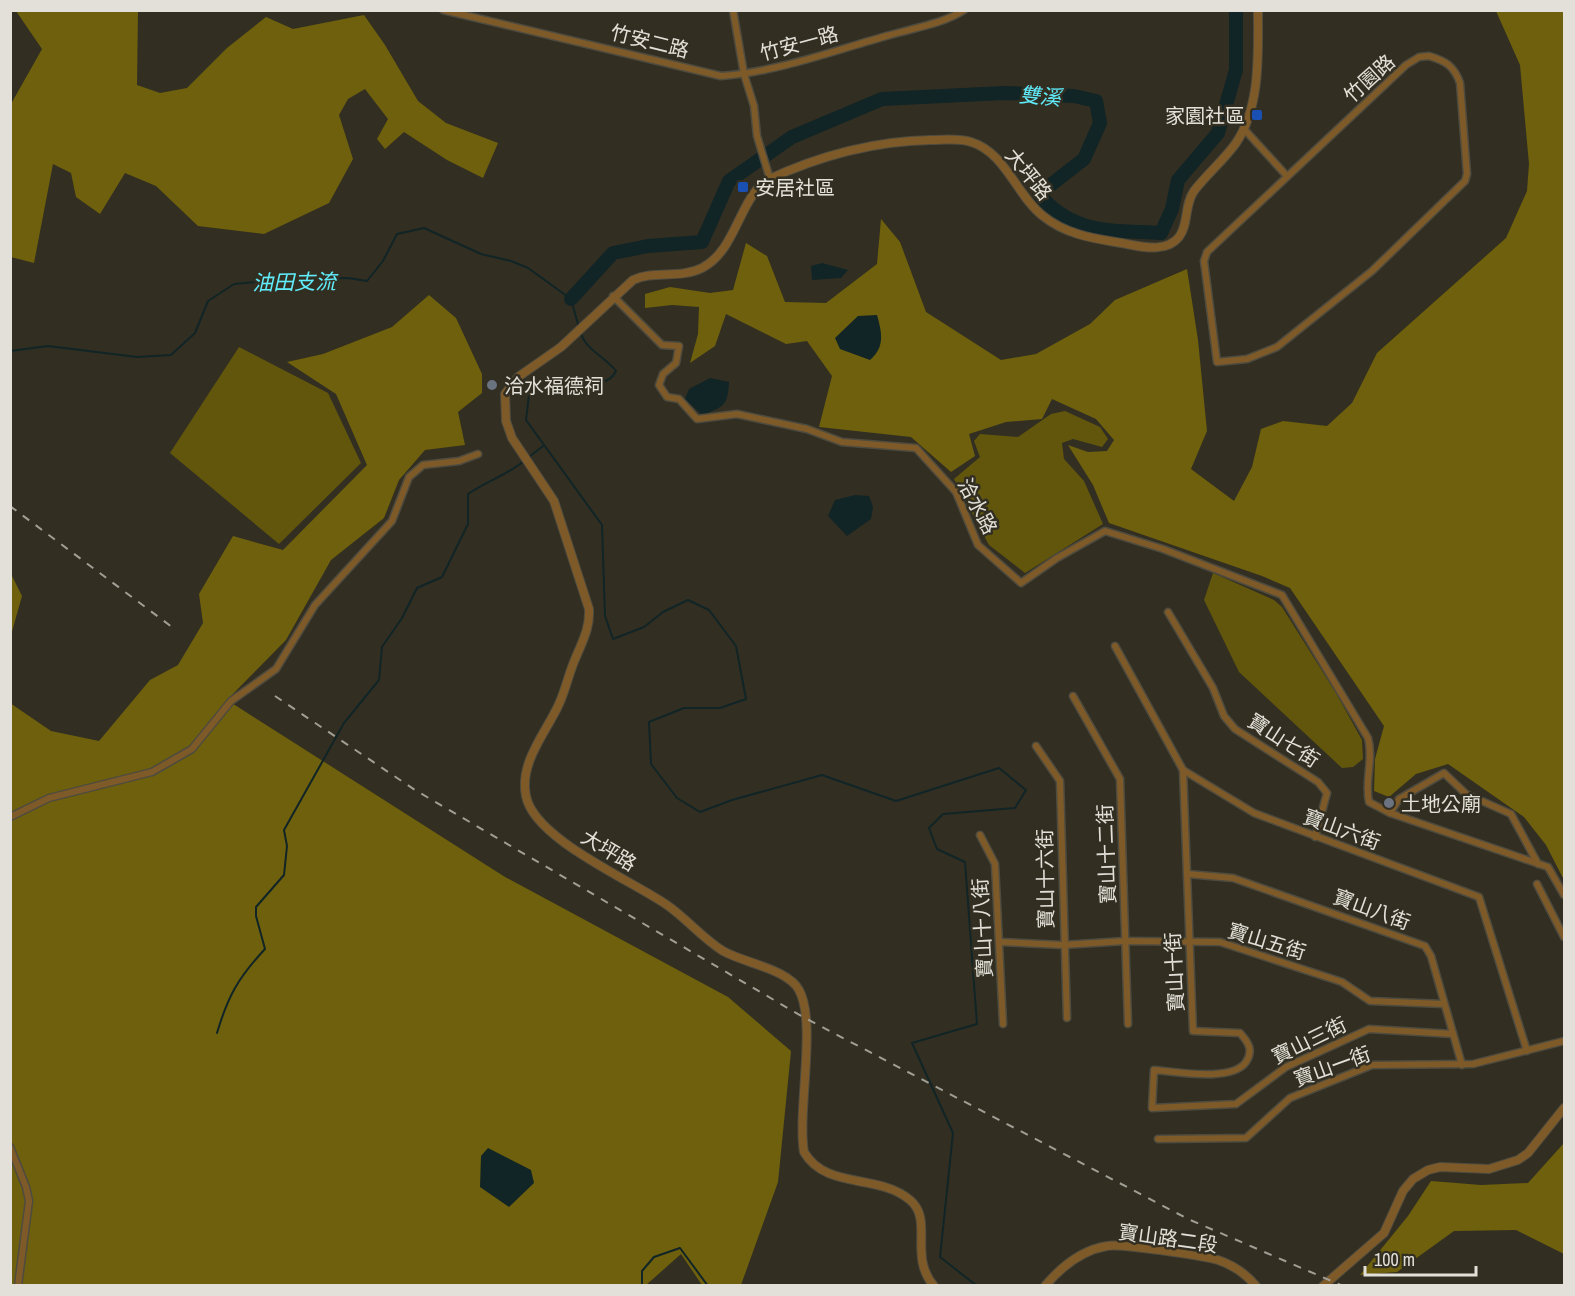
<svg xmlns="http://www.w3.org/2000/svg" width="1575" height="1296" viewBox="0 0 1575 1296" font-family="'Archivo Narrow','Noto Sans TC',sans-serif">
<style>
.green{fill:#62560c}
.forest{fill:#6e600c}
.water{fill:#112426}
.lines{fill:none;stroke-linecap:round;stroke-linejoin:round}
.stream{stroke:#112426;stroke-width:2}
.river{stroke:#112426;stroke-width:14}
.minor-casing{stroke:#4e4b3f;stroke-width:9}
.tertiary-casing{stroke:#4e4b3f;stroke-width:10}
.minor{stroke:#7f5a29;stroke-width:6}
.tertiary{stroke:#7f5a29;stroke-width:8}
.rail{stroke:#a19f95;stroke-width:2;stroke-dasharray:8 8;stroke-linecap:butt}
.transit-dot{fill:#1a4fb4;stroke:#322f22;stroke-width:2}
.worship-dot{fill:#6b7280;stroke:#322f22;stroke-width:2}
.labels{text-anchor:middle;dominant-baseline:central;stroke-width:5;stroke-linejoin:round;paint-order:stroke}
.street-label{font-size:20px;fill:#e2e0d8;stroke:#322f22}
.poi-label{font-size:20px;fill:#e2e0d8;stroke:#322f22;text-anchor:start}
.water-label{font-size:21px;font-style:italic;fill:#60ecfb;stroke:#322f22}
</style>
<rect width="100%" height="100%" fill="#322f22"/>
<!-- green -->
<g class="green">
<polygon points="239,347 328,393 361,463 279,544 170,453"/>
<polygon points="1065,411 1100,427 1108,439 1102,447 1073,439 1062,443 1064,459 1084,481 1103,524 1025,573 989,545 954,479 980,457 974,441 980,434 1018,437 1051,414"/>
<polygon points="1213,573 1274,600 1282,607 1336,693 1362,740 1363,759 1353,767 1342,768 1239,672 1204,600"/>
</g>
<!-- forest -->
<g class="forest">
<polygon points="16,11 138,11 137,85 160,93 187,88 227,48 266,17 293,29 364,15 385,45 418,101 446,123 498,143 483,178 447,160 404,132 385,149 377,139 388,119 365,89 348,99 339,115 353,159 329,203 264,234 198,226 156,186 125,173 100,214 76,197 71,173 53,164 34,263 11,257 11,104 42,49"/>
<polygon points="1496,11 1564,11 1564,880 1546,845 1524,817 1448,764 1416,774 1389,797 1374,791 1375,759 1384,726 1290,588 1262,576 1109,523 1093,485 1068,445 1088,452 1107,451 1114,440 1096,419 1052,399 1042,419 1006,422 969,434 975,456 951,472 911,437 819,427 832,376 807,341 786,344 726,314 715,346 690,363 698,334 699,307 672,305 645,308 645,294 670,287 710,293 733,290 746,243 767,256 785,302 826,303 877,264 881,219 900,242 926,312 1001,360 1036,354 1090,324 1115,300 1187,269 1198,340 1207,431 1191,469 1234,501 1252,467 1261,429 1283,421 1327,426 1352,403 1377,353 1506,238 1527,191 1529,164 1520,65"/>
<polygon points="429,295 456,318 482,374 482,393 458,412 465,445 425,450 399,480 384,518 331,560 286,640 227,700 505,877 728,997 791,1051 778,1182 741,1285 702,1285 681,1254 645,1286 11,1285 10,703 51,731 99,741 150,680 178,665 203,623 199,594 233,536 283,550 367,465 336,394 287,362 323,354 392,327"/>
<polygon points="11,574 22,596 11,635"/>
<polygon points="1564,1143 1564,1254 1516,1230 1454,1231 1397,1272 1360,1275 1408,1216 1431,1181 1481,1185 1528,1183"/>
</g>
<!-- water -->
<g class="water">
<polygon points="822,263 848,270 841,278 812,280 811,266"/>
<path d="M877,315C882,333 885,347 870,360L840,349L835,338L858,316Z"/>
<path d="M710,378L729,382C728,405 724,407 702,415L685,399L689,389Z"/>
<polygon points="855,495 869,496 873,507 871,519 847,536 828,516 835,500"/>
<polygon points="488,1148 531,1170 534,1183 509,1207 480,1187 481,1156"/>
</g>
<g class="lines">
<!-- stream -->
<g class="stream">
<path d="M581,333C585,349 605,357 616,371C605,396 555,376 529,395L526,420L602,525L605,616L613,639L644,627L663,612L688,600L709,610L736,646L746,699L720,708H684L649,722L651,764L677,798L700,812L732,800L822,775L896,801L999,768L1026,790L1015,808L943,814L929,828L937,849L965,862L977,1024L912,1043L953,1133L940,1257L977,1286"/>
<polyline points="10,351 48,346 137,357 171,355 195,333 208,301 234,284 276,280 348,278 367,281 383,261 397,234 424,228 481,254 511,261 528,268 571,299 579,328"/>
<polyline points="529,457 543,446"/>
<path d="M217,1033C228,996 238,978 265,949L256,916V907L284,875L287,846L284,830L344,723L379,680L382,647L402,618L417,588L442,577L468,524V494C487,481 507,475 524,461"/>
<polyline points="642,1286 642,1271 654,1257 680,1248 708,1286"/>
<polyline points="1132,1286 1137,1286"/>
</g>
<!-- river -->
<path class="river" d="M571,299L613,253L648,246L702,242L729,181L792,137L882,99L1004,93L1074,96L1096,101L1100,123L1084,159L1039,194C1072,235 1113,230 1161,233L1172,209L1178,180L1218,133L1236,70V10"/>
<defs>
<g id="minor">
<path d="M443,10L721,76C778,72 835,50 890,35C913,28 943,24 964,10"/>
<polyline points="733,10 744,74 754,106 757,136 770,179"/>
<path d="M1429,56C1446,61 1454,66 1460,83L1467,174L1465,181L1372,271L1277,347L1247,359L1217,362L1204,261L1207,252L1406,65L1419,57Z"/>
<polyline points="1244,129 1286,175"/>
<path d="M613,296L662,345L679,346L676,363L663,374L659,385L667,397L679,399L697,419L737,414L807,429L842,442L916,448L956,492L978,545L1021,583L1057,558L1105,531L1163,549L1282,595L1368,738C1374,760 1364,781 1369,802L1390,813L1548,867L1564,895"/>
<polyline points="1168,612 1213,688 1224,716 1235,729 1318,782 1327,793 1315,837"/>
<polyline points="1115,646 1183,770 1254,813 1479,897 1527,1051"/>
<polyline points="1073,696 1120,779 1128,1024"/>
<polyline points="1036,746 1060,781 1067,1018"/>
<path d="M1183,770L1193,1031L1240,1033C1248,1042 1254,1050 1246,1062C1232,1082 1178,1072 1154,1070L1152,1108L1236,1104L1286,1067L1369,1029L1453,1034"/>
<polyline points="1390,813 1399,799 1444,773 1466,794 1511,814 1538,864"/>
<polyline points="10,817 49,798 152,772 192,749 231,701 276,669 315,605 392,521 409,477 423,465 459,461 478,454"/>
<polyline points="980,835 995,864 1003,1024"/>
<polyline points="1187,874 1233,878 1425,946 1431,956 1462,1065"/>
<polyline points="1537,884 1564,937"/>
<polyline points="1000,942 1063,945 1125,941 1220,942 1342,982 1370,1001 1444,1004"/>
<polyline points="1158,1139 1246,1138 1290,1098 1372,1065 1473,1064 1564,1041"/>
<polyline points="10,1147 26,1187 29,1201 18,1286"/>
</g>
<g id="tertiary">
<path d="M934,1286C908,1256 934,1220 910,1200C878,1173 826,1190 804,1152C797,1111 817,1022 799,990C788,969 744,963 723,951C702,938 687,919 667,905C631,880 534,839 526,796C519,762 546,733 559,704C566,689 569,672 576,657C583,640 590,628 589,609L554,501L512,438L506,421L505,394L518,377L561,347L633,280C654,270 680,279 702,268C735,251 738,204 765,181C818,156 872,141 931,140C944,140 959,138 971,142C1005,152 1017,196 1043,216C1069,237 1100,239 1132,245C1147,248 1168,251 1179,237C1189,224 1184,205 1194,191C1207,174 1224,160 1236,143C1261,106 1258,53 1258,10"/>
<path d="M1045,1286C1061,1267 1082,1250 1107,1246C1120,1243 1203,1256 1218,1260C1233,1265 1246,1274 1256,1286"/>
<polyline points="1323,1286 1384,1233 1403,1191 1413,1179 1428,1170 1440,1167 1489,1169 1518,1160 1528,1153 1564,1108"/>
</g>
</defs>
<!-- minor casing -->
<use href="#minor" class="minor-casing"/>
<!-- tertiary casing -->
<use href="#tertiary" class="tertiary-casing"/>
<!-- minor -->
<use href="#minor" class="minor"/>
<!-- tertiary -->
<use href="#tertiary" class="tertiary"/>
<!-- rail -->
<g class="rail">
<polyline points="10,506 176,630"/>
<polyline points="275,696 415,790 803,1017 1188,1219 1343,1286"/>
</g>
</g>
<!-- markers -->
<g class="transit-dot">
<rect x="1251" y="109" width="12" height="12" rx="3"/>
<rect x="737" y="181" width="12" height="12" rx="3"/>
</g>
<g class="worship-dot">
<circle cx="492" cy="385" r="6"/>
<circle cx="1389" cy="803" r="6"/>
</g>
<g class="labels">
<!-- street labels -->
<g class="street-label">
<text transform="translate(650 41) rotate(14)">竹安二路</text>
<text transform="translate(799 43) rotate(-15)">竹安一路</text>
<text transform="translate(1369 78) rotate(-42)">竹園路</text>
<text transform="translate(1029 174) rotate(51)">大坪路</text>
<text transform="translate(978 506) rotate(62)">洽水路</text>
<text transform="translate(1284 740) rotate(33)">寶山七街</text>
<text transform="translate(1342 829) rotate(20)">寶山六街</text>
<text transform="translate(609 850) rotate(31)">大坪路</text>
<text transform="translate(1106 854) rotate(-92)">寶山十二街</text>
<text transform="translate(1045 879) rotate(-91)">寶山十六街</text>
<text transform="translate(1372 909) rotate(20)">寶山八街</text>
<text transform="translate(982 928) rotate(-93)">寶山十八街</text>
<text transform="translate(1267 941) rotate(17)">寶山五街</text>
<text transform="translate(1174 972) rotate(-93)">寶山十街</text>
<text transform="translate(1309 1040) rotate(-26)">寶山三街</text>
<text transform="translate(1332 1066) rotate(-20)">寶山一街</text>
<text transform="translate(1168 1238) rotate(8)">寶山路二段</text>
</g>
<!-- poi labels -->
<g class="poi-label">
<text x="1245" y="115" text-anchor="end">家園社區</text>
<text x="755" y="187">安居社區</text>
<text x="504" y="385">洽水福德祠</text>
<text x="1401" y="803">土地公廟</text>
</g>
<!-- water labels -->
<g class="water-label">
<text transform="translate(1040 96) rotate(5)">雙溪</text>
<text transform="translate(294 282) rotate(-1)">油田支流</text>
</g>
</g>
<!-- border -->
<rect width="1575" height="1296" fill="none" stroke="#e2e0d8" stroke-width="24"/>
<!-- scale -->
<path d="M1365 1266v9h111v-9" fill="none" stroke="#e2e0d8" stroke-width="3"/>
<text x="1374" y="1266" font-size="18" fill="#e2e0d8" stroke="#322f22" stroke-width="4.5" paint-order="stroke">100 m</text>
</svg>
